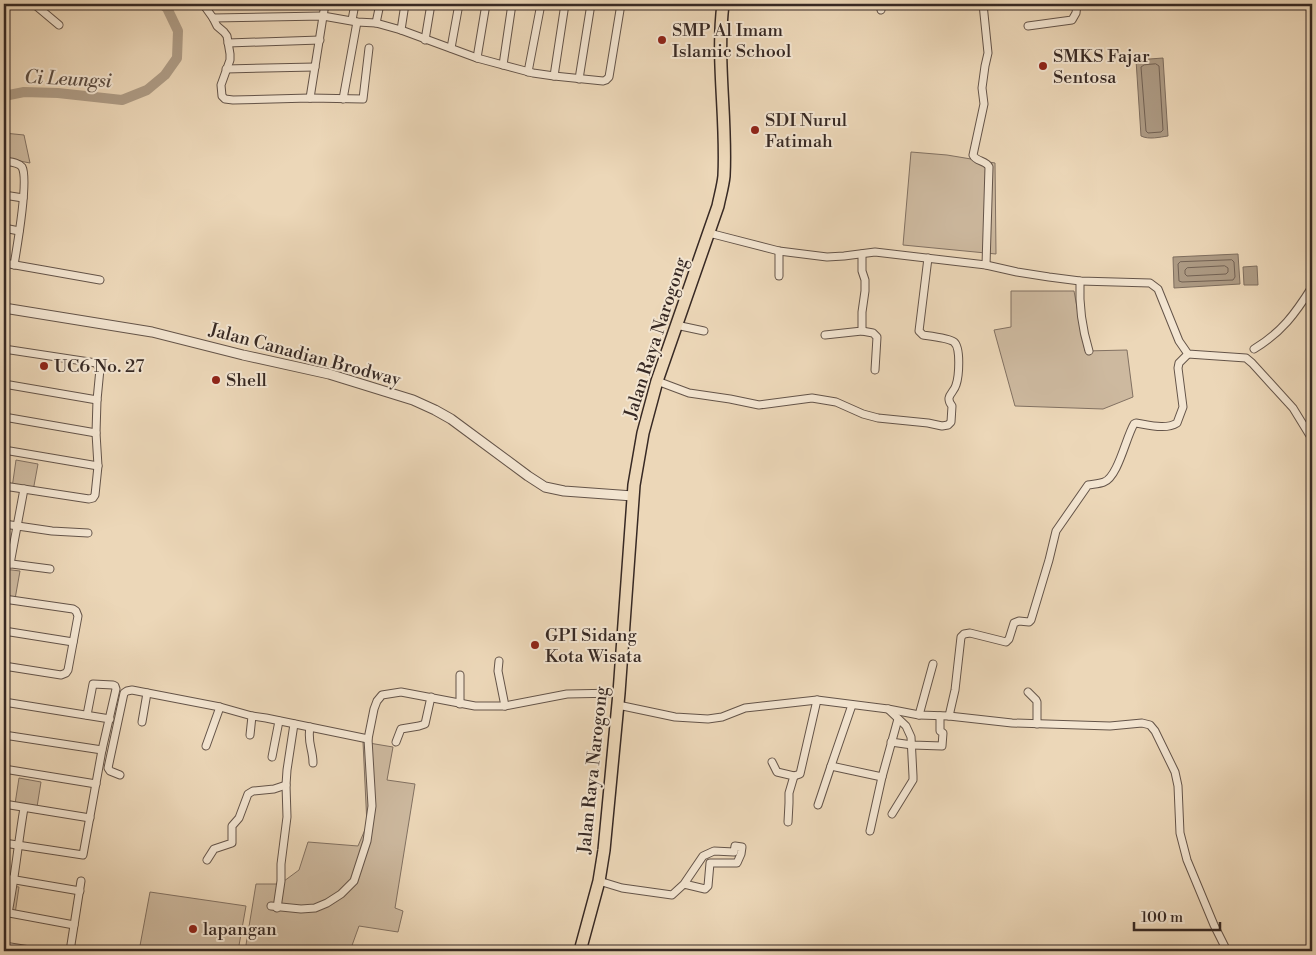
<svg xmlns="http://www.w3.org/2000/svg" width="1316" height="955" viewBox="0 0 1316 955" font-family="'Libre Bodoni',serif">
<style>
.green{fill:#cdb99f;stroke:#827162}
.water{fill:#ae9c86;stroke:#7e6e5f}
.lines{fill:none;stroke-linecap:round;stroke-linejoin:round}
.shore{stroke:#726255;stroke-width:1}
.river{stroke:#ae9c86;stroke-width:10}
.minor-casing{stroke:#645449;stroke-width:9}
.tertiary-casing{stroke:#645449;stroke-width:11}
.primary-casing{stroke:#372924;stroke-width:14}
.minor{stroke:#f3e5d1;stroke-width:7}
.tertiary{stroke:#f3e5d1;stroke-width:9}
.primary{stroke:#ecd7b8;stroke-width:11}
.poi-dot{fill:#8f2418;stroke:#f3e5d1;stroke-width:2}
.labels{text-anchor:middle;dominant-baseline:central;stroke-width:4;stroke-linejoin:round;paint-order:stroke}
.poi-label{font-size:18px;fill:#372924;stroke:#f3e5d1;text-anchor:start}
.street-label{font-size:18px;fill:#372924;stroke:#f3e5d1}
.water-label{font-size:19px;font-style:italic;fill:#5b4c41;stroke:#f3e5d1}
</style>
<rect width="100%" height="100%" fill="#ecd7b8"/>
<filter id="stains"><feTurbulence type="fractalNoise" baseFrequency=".004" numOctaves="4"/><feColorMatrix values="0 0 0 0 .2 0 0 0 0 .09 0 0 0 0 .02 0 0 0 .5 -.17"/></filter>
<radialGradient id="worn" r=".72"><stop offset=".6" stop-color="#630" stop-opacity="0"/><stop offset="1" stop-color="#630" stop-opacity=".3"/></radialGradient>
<!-- green -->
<g class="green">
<polygon points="4,133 24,135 30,163 4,158"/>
<polygon points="911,152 947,155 995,163 996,254 903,245"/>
<polygon points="1011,291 1074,291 1085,351 1127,350 1133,397 1103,409 1015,406 994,330 1011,327"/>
<polygon points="16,460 38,464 33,491 12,488"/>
<polygon points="4,569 20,571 15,599 4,597"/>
<polygon points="363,742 393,747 387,780 415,784 395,908 403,911 398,932 359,926 350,951 245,951 256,884 280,884 299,870 308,842 358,846 367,825"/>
<polygon points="19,778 41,782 37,807 15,804"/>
<polygon points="4,885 19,887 15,914 4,912"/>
<polygon points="150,892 246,906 238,951 139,951"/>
</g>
<!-- water -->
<g class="water">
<path d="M1163,58L1168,136C1160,137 1149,140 1141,136L1136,60Z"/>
<polygon points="1238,254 1240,284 1174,288 1173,257"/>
<polygon points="1257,266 1258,285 1244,285 1243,267"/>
</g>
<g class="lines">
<!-- shore -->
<g class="shore">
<polygon points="1156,64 1159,66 1163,130 1161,132 1148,133 1146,131 1141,67 1144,65"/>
<polygon points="1232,260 1234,262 1235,277 1233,280 1182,282 1179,281 1178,264 1180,262"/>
<polygon points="1225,266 1228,268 1228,272 1226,274 1187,276 1185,274 1185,270 1187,268"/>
</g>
<!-- river -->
<polyline class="river" points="4,96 24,92 58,93 122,100 147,90 165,75 177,58 178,31 167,8 162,4"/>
<defs>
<g id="minor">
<polyline points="34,4 59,25"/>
<polyline points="203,4 213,18 217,26 224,32 227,36 230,54 230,60 221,85 222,96 225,99 233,100 310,98 363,99 369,48"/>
<polyline points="880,4 881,10"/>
<path d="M983,4L988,53L985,66L982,88L984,104L973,155C976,162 986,160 989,167L986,265"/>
<polyline points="213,18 323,16 357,22 376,23 401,30 477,58 533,73 554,76 603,81 606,80 609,77 621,4"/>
<polyline points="352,20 355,4"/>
<polyline points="376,23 380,4"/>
<polyline points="1028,26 1072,20 1076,13 1077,4"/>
<polyline points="401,30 405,4"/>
<polyline points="425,40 431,4"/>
<polyline points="228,43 320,40"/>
<polyline points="451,48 459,4"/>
<polyline points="477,58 486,4"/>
<polyline points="503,65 512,4"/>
<polyline points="226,69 315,67"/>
<polyline points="528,72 541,4"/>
<polyline points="554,76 565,4"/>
<polyline points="579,79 591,4"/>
<polyline points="310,98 325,4"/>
<polyline points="343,99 357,22"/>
<path d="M4,161C10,162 18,162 22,167C29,180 17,247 14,265"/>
<polyline points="4,195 23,198"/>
<polyline points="4,228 19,231"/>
<polyline points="709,233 779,251 827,257 844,256 875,252 986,265 1017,272 1049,277 1080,281 1150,283 1158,289 1179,341 1188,354 1246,358 1252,363 1293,408 1312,439"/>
<polyline points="4,263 100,280"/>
<polyline points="779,276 779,251"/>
<path d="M1080,281C1079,304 1082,328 1089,351"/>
<polyline points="676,325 704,331"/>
<polyline points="862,331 873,333 877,337 875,370"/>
<polyline points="825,335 862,331 862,312 865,291 865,280 862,271 862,254"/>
<polyline points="4,349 96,363 100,369 97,400 96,433 98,466 95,495 93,498 89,499 4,486"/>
<path d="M1254,349C1282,332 1295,314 1312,287"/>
<path d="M657,381L689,393L730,399L759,405L812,398L836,402L863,414L878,418L928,423L942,426L948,425L951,422L952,406C944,396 954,393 956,385C959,376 961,348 954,342C949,338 930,336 923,335L919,331L928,258"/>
<polyline points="4,384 97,400"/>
<polyline points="4,417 96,433"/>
<polyline points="4,450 98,466"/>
<polyline points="4,524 52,531 88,533"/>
<polyline points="4,563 50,569"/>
<polyline points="10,564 24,489"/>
<polyline points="4,599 73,609 76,611 78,616 68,670 66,673 61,675 4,666"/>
<polyline points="4,631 73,642"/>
<polyline points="499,661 498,671 505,706"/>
<polyline points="1028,692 1036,700 1037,702 1037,724"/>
<polyline points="4,702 110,719"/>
<polyline points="460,704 460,675"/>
<polyline points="618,705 675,717 708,719 722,717 745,708 817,700 888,709 919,715 949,716 1012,723 1110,726 1142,723 1150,725 1155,731 1175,772 1178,786 1180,833 1187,860 1214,925 1227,951"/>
<polyline points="888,709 906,726 911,737 913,776 913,780 892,814"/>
<polyline points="919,715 933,664"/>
<path d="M949,716L955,690L961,637L964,634L970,633L1006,642L1009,639L1014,623L1019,621L1029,622L1031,620L1049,560L1056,531L1088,485C1093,484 1099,484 1104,482C1118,477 1126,437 1134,424L1136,423C1149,425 1166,430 1177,423L1183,407L1178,368L1179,363L1188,354"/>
<polyline points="142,722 147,693"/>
<path d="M310,727C307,743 313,749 313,763"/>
<polyline points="4,735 102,750"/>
<polyline points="250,735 252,716"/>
<polyline points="396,742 401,729 419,726 425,724 431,697"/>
<polyline points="891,742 912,745 942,746 943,733 940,731 940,716"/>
<polyline points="206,746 220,707"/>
<polyline points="272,757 279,721"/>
<polyline points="772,762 777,772 794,776 800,774 817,700"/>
<polyline points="831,766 882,777"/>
<polyline points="4,769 96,784"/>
<polyline points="120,775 110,771 108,768 124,693 127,691 132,690 220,707 252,716 266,718 368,739"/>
<polyline points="4,804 90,818"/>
<polyline points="818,805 831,766 852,705"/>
<polyline points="788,822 789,803 789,793 794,776"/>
<polyline points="870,831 882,777 898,719"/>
<polyline points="4,843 83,855 102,750 116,689 115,686 113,685 93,684 87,715"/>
<polyline points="207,860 214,849 232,843 232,826 239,818 248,794 253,791 274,789 286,785"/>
<polyline points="4,878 80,891"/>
<polyline points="599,881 622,888 672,895 684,884 703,856 714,851 734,852 735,846 742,847 741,854 737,863 710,863 708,886 705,889 684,884"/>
<polyline points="271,906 301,909 315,908 327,903 341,894 354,881 367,841 372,806 368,739 374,709 377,701 382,695 401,692 475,706 505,706 567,694 619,693"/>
<polyline points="277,908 281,881 281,864 287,817 286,785 287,770 294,724"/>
<polyline points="4,912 74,925"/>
<path d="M8,913C15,878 18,843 24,808"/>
<polyline points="4,946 36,951"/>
<polyline points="70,951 81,881"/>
</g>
<polyline id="tertiary" points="4,308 152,332 243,355 329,374 413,400 435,410 451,419 528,476 545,487 564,491 633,496"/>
<path id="primary" d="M580,951L599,881L604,850L619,693L634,485L643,433L657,381L718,206C720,196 723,186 724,176C727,118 716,61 723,4"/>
</defs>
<!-- minor casing -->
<use href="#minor" class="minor-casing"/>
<!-- tertiary casing -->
<use href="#tertiary" class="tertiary-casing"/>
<!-- primary casing -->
<use href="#primary" class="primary-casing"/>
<!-- minor -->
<use href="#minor" class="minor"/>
<!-- tertiary -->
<use href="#tertiary" class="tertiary"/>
<!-- primary -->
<use href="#primary" class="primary"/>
</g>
<!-- markers -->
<g class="poi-dot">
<circle cx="662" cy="40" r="5"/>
<circle cx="1043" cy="66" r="5"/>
<circle cx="755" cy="130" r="5"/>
<circle cx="44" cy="366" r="5"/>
<circle cx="216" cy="380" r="5"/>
<circle cx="535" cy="645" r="5"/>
<circle cx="193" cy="929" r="5"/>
</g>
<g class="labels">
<!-- poi labels -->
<g class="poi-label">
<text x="672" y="30">SMP Al Imam<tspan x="672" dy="21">Islamic School</tspan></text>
<text x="1053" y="56">SMKS Fajar<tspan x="1053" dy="21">Sentosa</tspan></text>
<text x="765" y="120">SDI Nurul<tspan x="765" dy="21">Fatimah</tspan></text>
<text x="54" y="366">UC6 No. 27</text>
<text x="226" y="380">Shell</text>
<text x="545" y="635">GPI Sidang<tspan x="545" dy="21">Kota Wisata</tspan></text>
<text x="203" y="929">lapangan</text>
</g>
<!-- street labels -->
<g class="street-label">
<text transform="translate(656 338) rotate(-72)">Jalan Raya Narogong</text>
<text transform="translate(305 355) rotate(15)">Jalan Canadian Brodway</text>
<text transform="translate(593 770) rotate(-84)">Jalan Raya Narogong</text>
</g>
<!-- water labels -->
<g class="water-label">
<text transform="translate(68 79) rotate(3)">Ci Leungsi</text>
</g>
</g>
<!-- margin -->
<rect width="1316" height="955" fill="none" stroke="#ecd7b8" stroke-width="20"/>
<rect x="5" y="5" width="1306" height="945" fill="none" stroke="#372924" stroke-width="2.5"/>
<rect x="10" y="10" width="1296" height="935" fill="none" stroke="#372924"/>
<!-- scale -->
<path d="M1134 922v8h86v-8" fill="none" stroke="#372924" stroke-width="2.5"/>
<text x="1141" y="922" font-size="15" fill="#372924" stroke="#f3e5d1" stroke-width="4" paint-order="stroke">100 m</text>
<rect width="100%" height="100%" filter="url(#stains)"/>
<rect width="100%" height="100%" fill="url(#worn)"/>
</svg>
